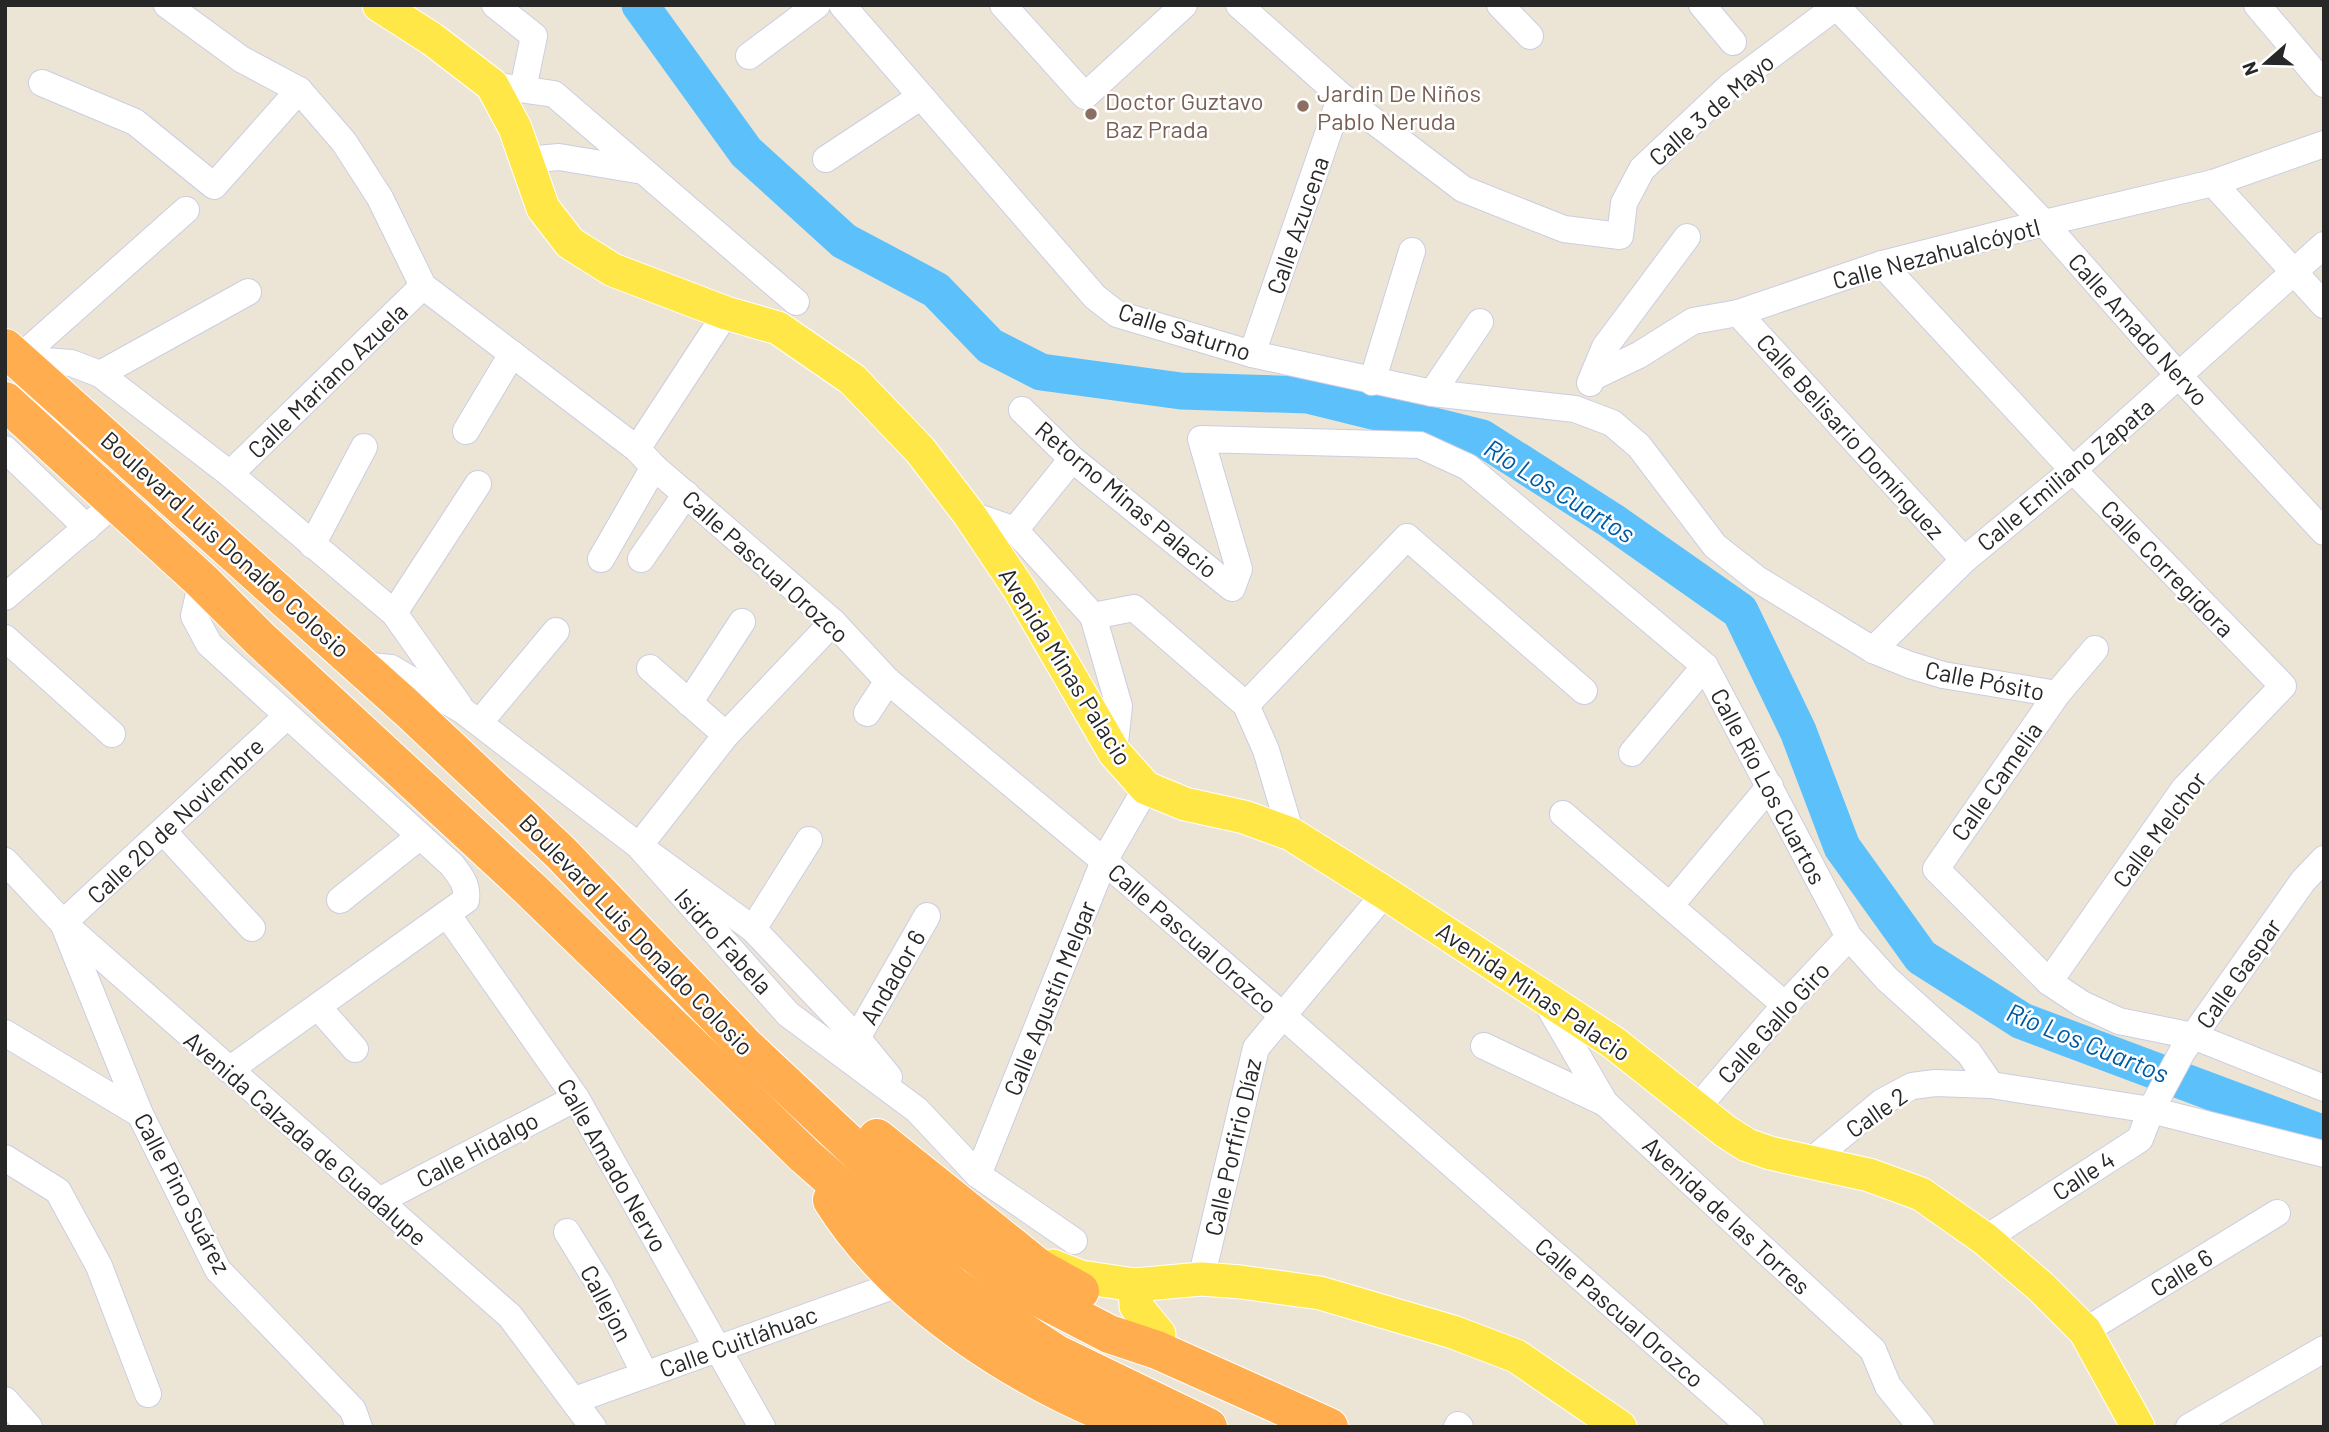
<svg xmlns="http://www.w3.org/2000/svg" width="2329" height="1432" viewBox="0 0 2329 1432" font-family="Barlow,sans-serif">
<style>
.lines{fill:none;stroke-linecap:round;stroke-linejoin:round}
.river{stroke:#5cc0fb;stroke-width:37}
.minor-casing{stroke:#cbcde2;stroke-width:28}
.major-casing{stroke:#fff;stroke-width:35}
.highway-casing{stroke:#fff;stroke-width:40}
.minor{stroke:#fff;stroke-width:26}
.major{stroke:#ffe748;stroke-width:33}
.highway{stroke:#ffad4e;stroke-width:38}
.education-dot{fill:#8d6e63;stroke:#fff;stroke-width:2.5}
.labels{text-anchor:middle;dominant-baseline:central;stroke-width:5;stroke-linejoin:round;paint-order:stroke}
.education-label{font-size:24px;fill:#785e54;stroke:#fff;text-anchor:start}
.street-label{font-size:24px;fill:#272727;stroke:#fff}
.water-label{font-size:26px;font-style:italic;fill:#005aa2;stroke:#fff}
</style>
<rect width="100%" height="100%" fill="#ece5d6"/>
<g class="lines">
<!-- river -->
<polyline class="river" points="640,5 746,152 844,241 936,290 990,346 1041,372 1181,391 1308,395 1482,438 1612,521 1740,611 1798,731 1842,847 1921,957 2022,1021 2324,1134"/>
<defs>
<g id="minor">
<polyline points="167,5 241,59 299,90 344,142 380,198 423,286 637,449 654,467 833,622 888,681 1104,861 1282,1015 1751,1427"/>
<polyline points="495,5 534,36 523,89"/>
<polyline points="842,5 1095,297 1117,314 1252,354 1432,393 1575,409 1612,423 1639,446 1715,546 1757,579 1873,650 1910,665 1943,675 2057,694"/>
<polyline points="1003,5 1085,96 1184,5"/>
<polyline points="1239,5 1341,96 1463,189 1564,229 1620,236 1624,203 1642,169 1730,86 1838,5"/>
<polyline points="1500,5 1530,36"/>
<polyline points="1702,5 1733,42"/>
<polyline points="2257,5 2324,84"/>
<polyline points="1837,7 2044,223 2179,376 2324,532"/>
<polyline points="749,56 817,5"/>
<polyline points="42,83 135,122 214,186 299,90"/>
<polyline points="492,85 554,94 796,302"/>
<polyline points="826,159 920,97"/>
<polyline points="527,160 559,157 643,171"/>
<polyline points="2213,183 2324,305"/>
<polyline points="1882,264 2073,470 2283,686 2184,789 2049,982"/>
<polyline points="1738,313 1964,560"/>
<polyline points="1252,354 1341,96"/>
<polyline points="18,359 71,363 100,374 230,474 394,613 459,705"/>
<polyline points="18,359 186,210"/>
<polyline points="100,374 248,292"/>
<polyline points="1595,376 1639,355 1693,321 1738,313 1882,264 2044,223 2213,183 2324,144"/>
<polyline points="1372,382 1412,251"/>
<polyline points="1590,383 1605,347 1687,237"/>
<polyline points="1432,393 1480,322"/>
<polyline points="1022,410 1072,459 1232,588 1239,569 1201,439 1420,445 1468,467 1705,666 1849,937 1887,979 1969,1053 1991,1085"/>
<polyline points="466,431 512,354"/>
<polyline points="5,449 87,528"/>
<polyline points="637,449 726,313"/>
<polyline points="230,474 423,286"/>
<polyline points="969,514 1015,530 1093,616 1119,706 1114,752"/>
<polyline points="1015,530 1072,459"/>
<polyline points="312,545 364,447"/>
<polyline points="601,559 654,467"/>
<polyline points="641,559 686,494"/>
<path d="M202,581L194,616L209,644L452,865C461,877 468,885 466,900L229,1070"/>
<polyline points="5,597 116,502"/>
<polyline points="394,613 478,484"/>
<polyline points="1093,616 1134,608 1246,705 1266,750 1291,834"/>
<polyline points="833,622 726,735 639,846 753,929 857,1038 889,1077"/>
<polyline points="5,638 112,734"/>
<polyline points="2095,649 2057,694 1936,869 2049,982 2082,1004 2119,1021 2193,1036 2324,1088"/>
<polyline points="1873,650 1964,560 2073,470 2324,245"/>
<polyline points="361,665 391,668 462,710 639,846 788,1014 917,1110 978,1175 1074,1241"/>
<polyline points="650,668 726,735"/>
<polyline points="689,703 742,622"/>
<polyline points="1246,705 1407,537 1584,691"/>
<polyline points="867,713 888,681"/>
<polyline points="287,716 63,923 140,1114 218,1270 353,1410 359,1427"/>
<polyline points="480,722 556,631"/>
<polyline points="1632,753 1705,666"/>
<polyline points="1563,814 1785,1005"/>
<polyline points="163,831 252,928"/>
<polyline points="5,861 63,923 510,1316 593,1427"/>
<polyline points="340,900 419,837"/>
<polyline points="1670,906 1770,786"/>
<polyline points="447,914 576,1098 762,1427"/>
<polyline points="753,929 809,840"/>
<polyline points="1545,1000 1605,1103 1873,1350 1888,1386 1921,1427"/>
<polyline points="318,1007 355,1049"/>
<polyline points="5,1033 140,1114"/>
<polyline points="857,1038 927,916"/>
<polyline points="1484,1046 1605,1103"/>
<polyline points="1697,1108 1785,1005 1849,937"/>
<polyline points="5,1158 58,1191 99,1266 148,1394"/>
<polyline points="1811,1161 1882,1102 1912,1086 1935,1083 1991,1085 2151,1110 2324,1154"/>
<polyline points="978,1175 1104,861 1146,788"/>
<polyline points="379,1201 576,1098"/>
<polyline points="567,1232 599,1284 645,1374"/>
<polyline points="1985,1239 2140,1139 2151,1110 2182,1052 2303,881 2324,859"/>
<polyline points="1201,1279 1256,1048 1385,893"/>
<polyline points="2085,1331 2277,1213"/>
<polyline points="5,1400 29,1427"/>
<polyline points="575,1400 901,1283"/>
<polyline points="1457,1427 1458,1425 1460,1427"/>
<polyline points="2189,1427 2324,1349"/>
</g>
<g id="major">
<polyline points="379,5 432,39 492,85 515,128 543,208 570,243 613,270 726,313 778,328 852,379 920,450 969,514 1020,590 1114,752 1146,788 1185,804 1244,817 1291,834 1385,893 1614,1043 1725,1131 1747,1145 1770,1153 1869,1175 1921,1194 1985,1239 2041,1287 2085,1331 2138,1427"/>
<polyline points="1053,1266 1081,1277 1135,1285 1201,1279 1241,1282 1320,1293 1453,1332 1516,1356 1620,1427"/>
<polyline points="1135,1285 1136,1306 1159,1334"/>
</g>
<g id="highway">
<polyline points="5,348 407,708 561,853 745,1046 942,1231 1026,1291 1109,1334 1157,1350 1329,1427"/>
<polyline points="5,401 202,581 261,640 529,888 805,1156 953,1286 1055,1353 1208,1427"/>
<polyline points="877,1138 1040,1269 1080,1291"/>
<path d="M832,1200C899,1306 1025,1384 1141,1427"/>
</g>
</defs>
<!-- minor casing -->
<use href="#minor" class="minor-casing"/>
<!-- major casing -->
<use href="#major" class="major-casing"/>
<!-- highway casing -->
<use href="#highway" class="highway-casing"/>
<!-- minor -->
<use href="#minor" class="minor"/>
<!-- major -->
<use href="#major" class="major"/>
<!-- highway -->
<use href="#highway" class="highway"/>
</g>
<!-- markers -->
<g class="education-dot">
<circle cx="1303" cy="106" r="7"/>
<circle cx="1091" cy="114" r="7"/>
</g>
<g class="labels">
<!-- education labels -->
<g class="education-label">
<text x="1317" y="92">Jardin De Niños<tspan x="1317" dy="28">Pablo Neruda</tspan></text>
<text x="1105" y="100">Doctor Guztavo<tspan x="1105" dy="28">Baz Prada</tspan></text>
</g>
<!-- street labels -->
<g class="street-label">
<text transform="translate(1711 109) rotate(-41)">Calle 3 de Mayo</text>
<text transform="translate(1297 225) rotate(-71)">Calle Azucena</text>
<text transform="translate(1936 253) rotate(-15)">Calle Nezahualcóyotl</text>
<text transform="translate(2139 329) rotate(48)">Calle Amado Nervo</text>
<text transform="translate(1185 331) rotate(18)">Calle Saturno</text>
<text transform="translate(327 380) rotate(-44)">Calle Mariano Azuela</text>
<text transform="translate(1851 436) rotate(48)">Calle Belisario Domínguez</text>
<text transform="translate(2065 474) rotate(-40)">Calle Emiliano Zapata</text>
<text transform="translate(1127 499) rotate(40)">Retorno Minas Palacio</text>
<text transform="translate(226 544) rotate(42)">Boulevard Luis Donaldo Colosio</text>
<text transform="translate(766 566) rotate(42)">Calle Pascual Orozco</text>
<text transform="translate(2168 568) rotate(46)">Calle Corregidora</text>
<text transform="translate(1066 666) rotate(58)">Avenida Minas Palacio</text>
<text transform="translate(1985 680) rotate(11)">Calle Pósito</text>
<text transform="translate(1996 781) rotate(-55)">Calle Camelia</text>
<text transform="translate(1769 786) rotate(62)">Calle Río Los Cuartos</text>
<text transform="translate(175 820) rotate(-43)">Calle 20 de Noviembre</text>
<text transform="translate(2159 829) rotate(-53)">Calle Melchor</text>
<text transform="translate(637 934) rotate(46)">Boulevard Luis Donaldo Colosio</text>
<text transform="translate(1193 938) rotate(41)">Calle Pascual Orozco</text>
<text transform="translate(724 941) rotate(48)">Isidro Fabela</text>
<text transform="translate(2238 973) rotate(-55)">Calle Gaspar</text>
<text transform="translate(892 977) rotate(-60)">Andador 6</text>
<text transform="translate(1534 991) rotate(34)">Avenida Minas Palacio</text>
<text transform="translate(1049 998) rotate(-68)">Calle Agustín Melgar</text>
<text transform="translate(1773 1022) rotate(-48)">Calle Gallo Giro</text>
<text transform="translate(1876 1112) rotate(-35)">Calle 2</text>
<text transform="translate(306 1138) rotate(41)">Avenida Calzada de Guadalupe</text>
<text transform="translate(1232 1147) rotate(-77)">Calle Porfirio Díaz</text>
<text transform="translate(477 1149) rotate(-28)">Calle Hidalgo</text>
<text transform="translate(613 1165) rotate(60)">Calle Amado Nervo</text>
<text transform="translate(2083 1175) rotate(-33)">Calle 4</text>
<text transform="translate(183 1193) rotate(62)">Calle Pino Suárez</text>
<text transform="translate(1727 1215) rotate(43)">Avenida de las Torres</text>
<text transform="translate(2181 1272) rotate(-32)">Calle 6</text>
<text transform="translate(607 1303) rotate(62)">Callejon</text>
<text transform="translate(1620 1312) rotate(41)">Calle Pascual Orozco</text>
<text transform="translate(738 1341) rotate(-20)">Calle Cuitláhuac</text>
</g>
<!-- water labels -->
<g class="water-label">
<text transform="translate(1560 490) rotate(32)">Río Los Cuartos</text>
<text transform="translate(2088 1042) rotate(22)">Río Los Cuartos</text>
</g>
</g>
<!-- border -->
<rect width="2329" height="1432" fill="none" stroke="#272727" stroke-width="14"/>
<!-- north arrow -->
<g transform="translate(2266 63) rotate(250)" stroke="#ffffff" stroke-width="5" paint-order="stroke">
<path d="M0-5L12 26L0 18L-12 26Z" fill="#272727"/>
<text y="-10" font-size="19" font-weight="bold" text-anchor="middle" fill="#272727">N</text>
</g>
</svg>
